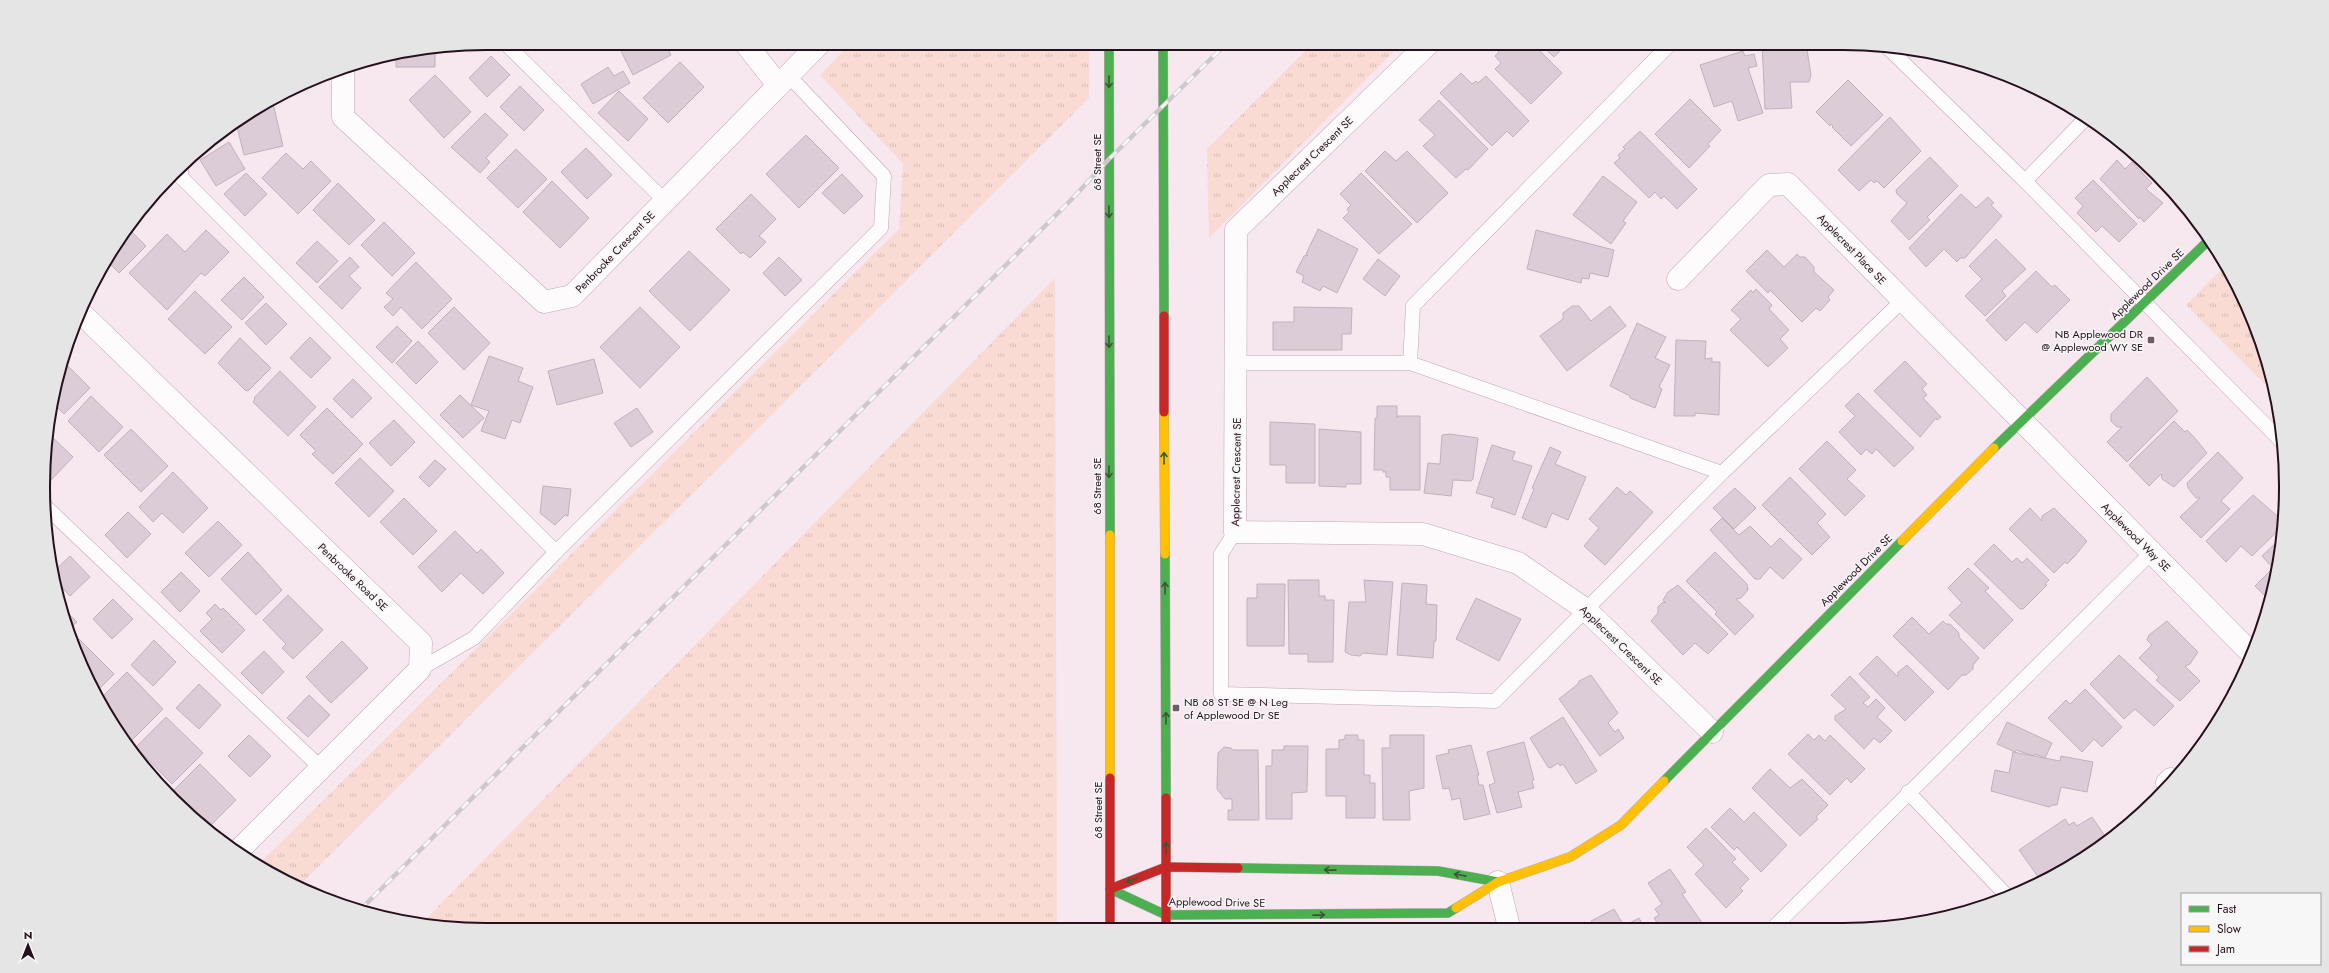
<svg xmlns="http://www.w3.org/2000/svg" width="2329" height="973" viewBox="0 0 2329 973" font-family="Jost,sans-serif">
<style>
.grass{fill:url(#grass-tufts)}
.building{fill:#dcccd8;stroke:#c1b1bd}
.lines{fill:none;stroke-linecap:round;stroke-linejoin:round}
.lane-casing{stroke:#bca9b3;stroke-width:15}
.street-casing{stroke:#bca9b3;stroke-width:23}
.fast-casing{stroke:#bca9b3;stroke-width:10}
.slow-casing{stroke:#bca9b3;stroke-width:10}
.jam-casing{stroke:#bca9b3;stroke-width:10}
.lane{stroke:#fefbfd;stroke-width:14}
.street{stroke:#fefbfd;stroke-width:22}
.fast{stroke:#4caf50;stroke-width:9}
.slow{stroke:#ffc107;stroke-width:9}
.jam{stroke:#c62828;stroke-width:9}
.rail-casing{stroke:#cdc8ca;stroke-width:4.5}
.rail{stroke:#f7f7f7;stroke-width:3;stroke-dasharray:9;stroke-linecap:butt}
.oneway{stroke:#385834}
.poi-dot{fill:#705b66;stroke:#f7f7f7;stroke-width:1.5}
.labels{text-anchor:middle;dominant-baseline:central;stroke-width:3;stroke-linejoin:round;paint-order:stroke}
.street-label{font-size:11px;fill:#27101d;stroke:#f7f7f7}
.poi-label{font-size:11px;fill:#27101d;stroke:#f7f7f7;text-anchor:end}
.rim{fill:none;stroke:#27101d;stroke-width:2}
</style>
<defs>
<pattern id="grass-tufts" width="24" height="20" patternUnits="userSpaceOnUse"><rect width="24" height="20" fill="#f9dbd4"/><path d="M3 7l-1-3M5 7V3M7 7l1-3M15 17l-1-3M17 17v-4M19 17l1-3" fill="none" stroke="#d5bbb6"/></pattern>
</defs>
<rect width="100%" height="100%" fill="#f7e7ef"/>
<!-- grass -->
<g class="grass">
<polygon points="851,43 1089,43 1089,98 299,886 257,866 899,229 903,164 820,75"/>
<polygon points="1313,43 1402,43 1209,238 1207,149"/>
<path d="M2225,266C2249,303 2267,350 2274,393L2186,305Z"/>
<polygon points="1055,278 1057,928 487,930 421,924"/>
</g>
<!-- building -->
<g class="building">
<polygon points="536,43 553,43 539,49"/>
<polygon points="617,43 665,43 671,55 633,75"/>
<polygon points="1491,43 1532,43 1562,73 1531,104 1495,69 1501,63 1495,56 1499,52"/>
<polygon points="1539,43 1568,43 1554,57"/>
<polygon points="1762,43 1806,43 1811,75 1809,82 1790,82 1792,108 1765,109"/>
<polygon points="435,48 435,67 396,67 396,52"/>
<polygon points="1743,51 1745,56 1754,54 1757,66 1748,68 1763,113 1738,121 1732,101 1714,107 1700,65"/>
<polygon points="491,56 510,75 487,97 469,78"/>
<polygon points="680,62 704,87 668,123 643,98"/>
<polygon points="1964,62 1985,66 1987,68 1984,73"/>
<polygon points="608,67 614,76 623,71 630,83 593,104 581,84"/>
<polygon points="1461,73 1472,84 1476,81 1478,83 1486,76 1529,121 1513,137 1507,131 1492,146 1440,93"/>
<polygon points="435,75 471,112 444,138 409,100"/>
<polygon points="1848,80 1883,115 1851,146 1832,127 1833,126 1831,124 1830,126 1816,112"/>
<polygon points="520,86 544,110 524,131 500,107"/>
<polygon points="619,91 648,119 628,141 598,113"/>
<polygon points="272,99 283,146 244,155 236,123"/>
<polygon points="1690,99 1721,130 1708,144 1710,146 1689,168 1655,134"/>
<polygon points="1439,100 1488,149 1468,170 1466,169 1456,178 1423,146 1435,135 1419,120"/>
<polygon points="485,113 508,135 486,158 490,162 480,173 451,147"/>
<polygon points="1890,117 1921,151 1884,188 1877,181 1874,183 1871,180 1859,191 1838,170"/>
<polygon points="1640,131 1697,189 1677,209 1664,196 1661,199 1655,192 1649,198 1614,163 1620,158 1618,155 1625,149 1623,147"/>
<polygon points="806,135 839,168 799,208 766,174"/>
<polygon points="229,142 245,169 216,186 200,160"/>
<polygon points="586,148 612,175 587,199 561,172"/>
<polygon points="516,149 547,179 518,208 487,178"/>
<polygon points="1385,151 1396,161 1407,151 1448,193 1417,223 1365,171"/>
<polygon points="2133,152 2157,177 2156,178 2131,154"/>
<polygon points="286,153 303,169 311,161 331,181 298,214 262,178"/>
<polygon points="1930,157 1958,186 1927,217 1930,220 1909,240 1891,221 1907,203 1897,194 1896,190"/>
<polygon points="2117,160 2125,169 2132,162 2152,183 2146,189 2163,203 2144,222 2140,217 2139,219 2100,179"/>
<polygon points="246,173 267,194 245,216 224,194"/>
<polygon points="1361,173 1412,224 1379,254 1343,218 1349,212 1347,209 1351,205 1340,194"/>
<polygon points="842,174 863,196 844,214 822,193"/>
<polygon points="1603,176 1637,202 1623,221 1626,223 1611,244 1573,215"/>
<polygon points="2093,180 2137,224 2119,242 2102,226 2096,232 2077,213 2083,206 2075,198"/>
<polygon points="552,181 589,218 560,248 523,212"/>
<polygon points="338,183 375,220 349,245 313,210"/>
<polygon points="751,194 776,219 759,236 766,242 750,258 743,252 741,254 716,229"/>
<polygon points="1961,194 1976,208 1988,197 1994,203 1991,205 2002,216 1965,258 1960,258 1957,262 1944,249 1926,267 1909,248"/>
<polygon points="384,222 415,253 392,276 361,245"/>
<polygon points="128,228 146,246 119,273 106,260"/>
<polygon points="1318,229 1358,249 1337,293 1323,286 1320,291 1302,282 1304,276 1296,272 1304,256 1308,255 1306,254"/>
<polygon points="206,230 229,252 205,276 201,273 167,310 129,273 167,234 185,252"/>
<polygon points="1536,230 1614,250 1608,277 1590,273 1589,279 1582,278 1581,283 1527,269"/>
<polygon points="1996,239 2026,269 2002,291 2006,296 1985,316 1965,296 1982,279 1969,266"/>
<polygon points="317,241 338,261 317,283 296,263"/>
<polygon points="1767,250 1784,267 1797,254 1800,257 1805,257 1814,267 1814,272 1834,290 1828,297 1830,300 1820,311 1816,308 1802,322 1770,290 1768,293 1746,271"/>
<polygon points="689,251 730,290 690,331 649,291"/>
<polygon points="350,257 359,267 349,276 361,288 342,309 319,287"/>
<polygon points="779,257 802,280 785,296 763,273"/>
<polygon points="1378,259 1400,276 1385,296 1363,279"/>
<polygon points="416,262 452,299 422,329 401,307 393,316 384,307 393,299 386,293"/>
<polygon points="2036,271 2052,287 2055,285 2070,300 2037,333 2025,322 2006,341 1986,320"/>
<polygon points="244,277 264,297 242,320 221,300"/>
<polygon points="1756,289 1772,305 1769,309 1789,330 1780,339 1788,348 1768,367 1730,330 1741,319 1731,310 1751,290 1753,293"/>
<polygon points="195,291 232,327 205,354 168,319"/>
<polygon points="266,303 287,324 266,345 245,323"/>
<polygon points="1572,306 1579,306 1591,321 1610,306 1626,326 1567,371 1540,336 1563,319 1563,313"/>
<polygon points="454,307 490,343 464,370 428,333"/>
<polygon points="640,307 680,347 640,388 600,347"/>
<polygon points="1294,307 1352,308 1351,334 1342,334 1342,350 1273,350 1273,322 1294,322"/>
<polygon points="1637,323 1666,337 1655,358 1670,365 1659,387 1662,389 1655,408 1630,398 1630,396 1610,386"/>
<polygon points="397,326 412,341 392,363 376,347"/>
<polygon points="310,337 331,358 311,378 290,358"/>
<polygon points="240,338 271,368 248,391 245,390 218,363"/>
<polygon points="1676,340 1706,341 1705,359 1712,358 1712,362 1720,362 1719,415 1695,413 1695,416 1674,416"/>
<polygon points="418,341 438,362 416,384 396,363"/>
<polygon points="489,356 523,368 518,381 533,387 520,423 512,420 505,439 481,431 489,411 471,405"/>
<polygon points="594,359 603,393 557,405 548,371"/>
<polygon points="63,361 90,388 64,414 53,403"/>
<polygon points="1905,361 1927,384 1922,389 1927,395 1923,398 1941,417 1937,420 1936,418 1920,437 1874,391"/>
<polygon points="280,371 316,407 288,436 253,402 255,399 254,398"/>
<polygon points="2147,377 2178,411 2127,462 2107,442 2122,427 2117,427 2111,421 2111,414"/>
<polygon points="353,379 372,398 352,418 333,399"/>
<polygon points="1858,393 1914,448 1894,467 1876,449 1872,454 1866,449 1861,455 1839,432 1855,416 1845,406"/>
<polygon points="460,395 484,418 463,438 440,415"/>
<polygon points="91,396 123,427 99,452 68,421"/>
<polygon points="1377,406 1397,406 1397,418 1398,416 1420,416 1420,490 1390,490 1390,477 1386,477 1386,472 1383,472 1383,470 1374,470 1375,418 1377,418"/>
<polygon points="327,408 363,444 333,474 312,454 316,451 300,435"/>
<polygon points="637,408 653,432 631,447 614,423"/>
<polygon points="394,420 415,442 391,466 369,443"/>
<polygon points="2174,421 2185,432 2187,430 2194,437 2207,453 2174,487 2162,479 2161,474 2149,486 2129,465"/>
<polygon points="1270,422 1315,424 1315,483 1286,483 1286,465 1270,465"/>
<polygon points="131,429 168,466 141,492 104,455"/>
<polygon points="1319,429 1361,432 1361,484 1346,484 1346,487 1319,486"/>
<polygon points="1450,434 1478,438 1473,479 1471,481 1453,480 1451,496 1424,493 1428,463 1440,464 1442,435"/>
<polygon points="50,435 73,457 51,480 44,472 46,439"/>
<polygon points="1827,441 1856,470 1847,479 1865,496 1845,516 1799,469"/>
<polygon points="1492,445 1515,452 1512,460 1532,466 1515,515 1491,507 1494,498 1476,493"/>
<polygon points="1550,447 1561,452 1555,464 1586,477 1568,520 1552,513 1546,528 1522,518 1534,489 1532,488"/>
<polygon points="2218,452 2243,478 2221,501 2230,509 2201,538 2180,517 2200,498 2196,498 2188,488 2187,483"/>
<polygon points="360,458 394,491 369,517 335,483"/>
<polygon points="435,460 446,469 429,487 419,477"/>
<polygon points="173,472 208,508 183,533 162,513 153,522 139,507"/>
<polygon points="1790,477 1826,514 1817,523 1830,537 1812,555 1762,505"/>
<polygon points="543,486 571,489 568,516 565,515 555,525 540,513"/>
<polygon points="1617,487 1626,495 1630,491 1653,512 1605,565 1584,546 1599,528 1589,519"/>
<polygon points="1735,488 1756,508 1734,529 1713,508"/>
<polygon points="2253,495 2283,521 2283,526 2252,556 2241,546 2226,562 2206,541"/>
<polygon points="404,498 437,531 413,555 380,522"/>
<polygon points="2030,508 2042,521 2042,516 2054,508 2087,541 2074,557 2067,564 2065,562 2054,573 2009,529"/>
<polygon points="128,512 151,534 127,558 105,535"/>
<polygon points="1722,518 1739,535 1750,526 1771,547 1780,538 1802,559 1783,579 1770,567 1760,579 1755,579 1710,530"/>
<polygon points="218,521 242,545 209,577 185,553"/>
<polygon points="455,531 477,553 481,549 504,573 483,594 461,573 442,592 418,567"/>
<polygon points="2282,537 2282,544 2269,600 2255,586 2273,568 2262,556"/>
<polygon points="1994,544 2012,562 2017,558 2022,563 2027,558 2049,580 2045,584 2047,585 2023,609 2020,609 1974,564"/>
<polygon points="248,552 282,590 256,615 221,579"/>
<polygon points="1715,552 1747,584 1748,590 1741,598 1736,599 1754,616 1735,635 1715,614 1717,612 1686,581"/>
<polygon points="70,556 90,577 70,596 53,578 52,573"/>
<polygon points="1968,568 1989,588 1985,591 2013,620 1984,649 1949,615 1962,603 1948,588"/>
<polygon points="181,572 200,591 180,612 161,592"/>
<polygon points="1288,580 1319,580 1319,596 1325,596 1325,600 1334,600 1333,662 1308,662 1308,654 1289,654"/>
<polygon points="1364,580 1393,582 1387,655 1363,653 1360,656 1351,655 1345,652 1349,602 1366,602"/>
<polygon points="1402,583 1427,585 1426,604 1437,605 1436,641 1434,641 1433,658 1397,655"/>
<polygon points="1257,584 1285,584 1284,646 1247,646 1247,598 1257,598"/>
<polygon points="1678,585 1728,634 1708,654 1695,643 1683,655 1651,621 1658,613 1658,607 1663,602 1666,603 1663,600 1668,592"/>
<polygon points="288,595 323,630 293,659 282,648 286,644 263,620"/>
<polygon points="1476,598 1521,619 1499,661 1456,639"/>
<polygon points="113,599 133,619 112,639 93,619"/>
<polygon points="215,604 221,610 223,608 245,630 222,653 200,631 212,619 206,613"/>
<polygon points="62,607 77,622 71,627 73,630 70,633"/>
<polygon points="1912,617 1929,634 1943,621 1946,624 1950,624 1959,633 1959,637 1979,658 1973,665 1973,669 1966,675 1962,675 1948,690 1893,636"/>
<polygon points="2167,621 2198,652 2190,664 2185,666 2200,681 2180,701 2156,680 2159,677 2139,658 2152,645 2147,640 2149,635"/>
<polygon points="79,639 114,674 95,693 73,645"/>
<polygon points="154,640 176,662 153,686 131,665"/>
<polygon points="342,641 368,668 331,703 306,677"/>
<polygon points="264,651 284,672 262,694 241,673"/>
<polygon points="2119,655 2174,706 2154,726 2135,709 2124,719 2090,684"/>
<polygon points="1877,656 1897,676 1899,675 1897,673 1907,665 1934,692 1905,721 1859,674"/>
<polygon points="127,672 163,709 131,741 112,722 99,700"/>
<polygon points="1591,675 1618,713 1608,723 1615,732 1618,729 1624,738 1600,756 1559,699 1578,684 1579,681"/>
<polygon points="1850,676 1870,697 1863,703 1868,707 1876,699 1885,708 1877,717 1892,731 1880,743 1874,738 1864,749 1835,720 1835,716 1846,709 1831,695"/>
<polygon points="199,684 221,705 199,729 176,708"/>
<polygon points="2085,689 2122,727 2102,747 2094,739 2082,752 2048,718 2066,700 2070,704"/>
<polygon points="309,695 330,715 308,737 287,718"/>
<polygon points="166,717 203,753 172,784 136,747"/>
<polygon points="1563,717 1597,771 1576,784 1563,764 1560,766 1558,763 1551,768 1548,767 1530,738"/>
<polygon points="2007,722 2052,743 2045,758 2035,754 2034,756 2016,750 2015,752 1997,744"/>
<polygon points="1808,734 1814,740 1819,735 1825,741 1830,735 1865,769 1851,783 1847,778 1830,795 1788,754"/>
<polygon points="249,735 271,756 250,777 228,756"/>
<polygon points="1345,735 1358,735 1358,740 1364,740 1364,775 1370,775 1370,783 1375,783 1375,818 1346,818 1346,796 1326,796 1326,749 1339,749 1339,740 1345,739"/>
<polygon points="1390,735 1424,735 1424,788 1409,791 1410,820 1383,820 1382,748 1390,748"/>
<polygon points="1524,742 1534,780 1532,781 1534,788 1518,792 1522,807 1497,813 1489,785 1495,783 1487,752"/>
<polygon points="1471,745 1479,775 1477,775 1479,785 1483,785 1490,814 1464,820 1460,798 1452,800 1449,788 1443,789 1436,756 1449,753 1448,750"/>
<polygon points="1284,746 1308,746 1307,792 1292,793 1292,819 1266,819 1266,766 1272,766 1272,750 1284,750"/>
<polygon points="1224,747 1231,748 1233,750 1258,750 1259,820 1228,820 1228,810 1232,810 1232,799 1225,799 1217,789 1218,753"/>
<polygon points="2013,752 2060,761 2061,756 2093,762 2087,792 2061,787 2057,805 2053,805 2049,807 1991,791 1995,770 2009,773"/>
<polygon points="200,764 236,800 210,826 174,790"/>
<polygon points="1770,769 1790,788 1802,779 1828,805 1816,817 1818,819 1800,836 1752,788"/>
<polygon points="1730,808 1744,822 1754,812 1787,845 1761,872 1737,847 1734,850 1711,827"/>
<polygon points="2092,817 2107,839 2064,869 2041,881 2019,850 2065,819 2069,825 2074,822 2077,826"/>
<polygon points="1706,828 1736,859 1732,862 1749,879 1740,888 1743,891 1726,908 1695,874 1704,865 1687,847"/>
<polygon points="1670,869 1686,892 1682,894 1705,927 1660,927 1654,918 1659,915 1655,909 1662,904 1648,883"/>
<polygon points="1614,909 1624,926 1639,918 1644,927 1594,927 1591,921"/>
<polygon points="1585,922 1587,927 1572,927"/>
</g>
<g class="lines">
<defs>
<g id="lane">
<polyline points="505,43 665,201"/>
<polyline points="1886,46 2025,181 2283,443"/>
<polyline points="181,166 181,177 556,552"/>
<polyline points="2025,181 2086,118"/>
<polyline points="1237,363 1410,363 1722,473"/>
<polyline points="1410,363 1413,306 1671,43"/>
<polyline points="45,506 322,769"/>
<polyline points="1235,532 1221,554 1221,694 1495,701 1722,473 1902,301"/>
<polyline points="420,669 474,638 556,552 881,228 884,176 788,75"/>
<polyline points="1908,792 2008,897"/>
<polyline points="1774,927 2151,553"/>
</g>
<g id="street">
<polyline points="745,43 778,85"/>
<polyline points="1429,43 1236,230 1235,532 1423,534 1518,563 1585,609 1712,732"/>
<polyline points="343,67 343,117 544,302 572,296 820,43"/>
<polyline points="1678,279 1769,185 1788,184 2251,653"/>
<polyline points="81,313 421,643 420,669 237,852"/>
<polyline points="2167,783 2171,779"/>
<polyline points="1498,882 1509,927"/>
</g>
<g id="fast">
<polyline points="1109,43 1110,535"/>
<polyline points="1163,43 1164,316"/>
<polyline points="1994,448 2209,240"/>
<polyline points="1165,554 1166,798"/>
<polyline points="1664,781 1902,541"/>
<polyline points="1238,868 1438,871 1498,882"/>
<polyline points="1110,889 1166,915 1448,913 1456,908"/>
</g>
<g id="slow">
<polyline points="1164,412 1165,554"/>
<polyline points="1110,535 1110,778"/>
<polyline points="1902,541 1994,448"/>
<polyline points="1456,908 1498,882 1570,857 1621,825 1664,781"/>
</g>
<g id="jam">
<polyline points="1164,316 1164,412"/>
<polyline points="1110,778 1110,928"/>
<polyline points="1166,798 1166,928"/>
<polyline points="1110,889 1166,867 1238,868"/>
</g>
</defs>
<!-- lane casing -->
<use href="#lane" class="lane-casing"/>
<!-- street casing -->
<use href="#street" class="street-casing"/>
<!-- fast casing -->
<use href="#fast" class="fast-casing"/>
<!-- slow casing -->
<use href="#slow" class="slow-casing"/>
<!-- jam casing -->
<use href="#jam" class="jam-casing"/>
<!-- lane -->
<use href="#lane" class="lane"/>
<!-- street -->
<use href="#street" class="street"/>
<!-- fast -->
<use href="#fast" class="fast"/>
<!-- slow -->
<use href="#slow" class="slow"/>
<!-- jam -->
<use href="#jam" class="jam"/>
<defs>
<polyline id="rail" points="360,910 1071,200 1109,159 1227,43"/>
</defs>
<!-- rail casing -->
<use href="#rail" class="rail-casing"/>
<!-- rail -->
<use href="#rail" class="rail"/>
</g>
<!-- one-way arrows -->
<defs><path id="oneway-shaft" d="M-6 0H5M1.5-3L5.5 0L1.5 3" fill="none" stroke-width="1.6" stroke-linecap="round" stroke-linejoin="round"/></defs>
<g class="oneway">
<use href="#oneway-shaft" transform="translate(1109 82) rotate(90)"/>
<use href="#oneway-shaft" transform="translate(1109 212) rotate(90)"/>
<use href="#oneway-shaft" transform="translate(1109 342) rotate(90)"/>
<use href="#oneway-shaft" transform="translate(1164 458) rotate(-90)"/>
<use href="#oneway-shaft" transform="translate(1109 472) rotate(90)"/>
<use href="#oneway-shaft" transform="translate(1165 588) rotate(-90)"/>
<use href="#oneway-shaft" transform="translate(1166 718) rotate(-90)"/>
<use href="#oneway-shaft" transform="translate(1166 848) rotate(-90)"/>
<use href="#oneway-shaft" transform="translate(1330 870) rotate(-179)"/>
<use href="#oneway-shaft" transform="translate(1460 875) rotate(-169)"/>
<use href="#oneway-shaft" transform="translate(1132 880) rotate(159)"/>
<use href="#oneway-shaft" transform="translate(1319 915) rotate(-1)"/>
</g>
<!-- markers -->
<g class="poi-dot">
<rect x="2147" y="336" width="8" height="8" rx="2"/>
<rect x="1172" y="704" width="8" height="8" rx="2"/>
</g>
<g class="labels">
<!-- street labels -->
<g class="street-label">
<text transform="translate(1312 156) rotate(-44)">Applecrest Crescent SE</text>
<text transform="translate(1097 162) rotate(-90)">68 Street SE</text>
<text transform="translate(1852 249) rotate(46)">Applecrest Place SE</text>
<text transform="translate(615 252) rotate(-46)">Penbrooke Crescent SE</text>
<text transform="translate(2147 284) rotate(-44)">Applewood Drive SE</text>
<text transform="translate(1236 472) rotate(-89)">Applecrest Crescent SE</text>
<text transform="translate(1097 486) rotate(-90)">68 Street SE</text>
<text transform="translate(2136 537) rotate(45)">Applewood Way SE</text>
<text transform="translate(1856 570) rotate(-45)">Applewood Drive SE</text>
<text transform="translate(353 577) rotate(44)">Penbrooke Road SE</text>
<text transform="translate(1621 645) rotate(44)">Applecrest Crescent SE</text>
<text transform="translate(1098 810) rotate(-90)">68 Street SE</text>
<text transform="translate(1217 902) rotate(1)">Applewood Drive SE</text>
</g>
<!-- poi labels -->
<g class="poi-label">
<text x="2143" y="334">NB Applewood DR<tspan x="2143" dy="13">@ Applewood WY SE</tspan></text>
<text x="1184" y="702" text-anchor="start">NB 68 ST SE @ N Leg<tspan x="1184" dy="13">of Applewood Dr SE</tspan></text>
</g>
</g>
<!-- crop -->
<path d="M0 0H2329V973H0ZM486 50H1843A436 436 0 0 1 2279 486V487A436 436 0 0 1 1843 923H486A436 436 0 0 1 50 487V486A436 436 0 0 1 486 50Z" fill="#e6e5e6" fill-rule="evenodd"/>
<path class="rim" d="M486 50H1843A436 436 0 0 1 2279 486V487A436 436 0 0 1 1843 923H486A436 436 0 0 1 50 487V486A436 436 0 0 1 486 50Z"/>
<!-- legend -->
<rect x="2181" y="893" width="140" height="72" fill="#f7f7f7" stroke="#a49ba0"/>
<rect x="2189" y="906" width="20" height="6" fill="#4caf50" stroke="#a49ba0"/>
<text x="2217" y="913" font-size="12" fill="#27101d">Fast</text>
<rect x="2189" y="926" width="20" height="6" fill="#ffc107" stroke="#a49ba0"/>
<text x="2217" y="933" font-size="12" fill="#27101d">Slow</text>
<rect x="2189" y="946" width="20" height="6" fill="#c62828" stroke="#a49ba0"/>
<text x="2217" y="953" font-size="12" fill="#27101d">Jam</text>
<!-- north arrow -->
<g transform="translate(28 945)" stroke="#f7f7f7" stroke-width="3" paint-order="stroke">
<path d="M0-3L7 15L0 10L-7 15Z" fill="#27101d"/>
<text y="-6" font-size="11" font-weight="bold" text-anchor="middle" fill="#27101d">N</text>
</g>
</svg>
